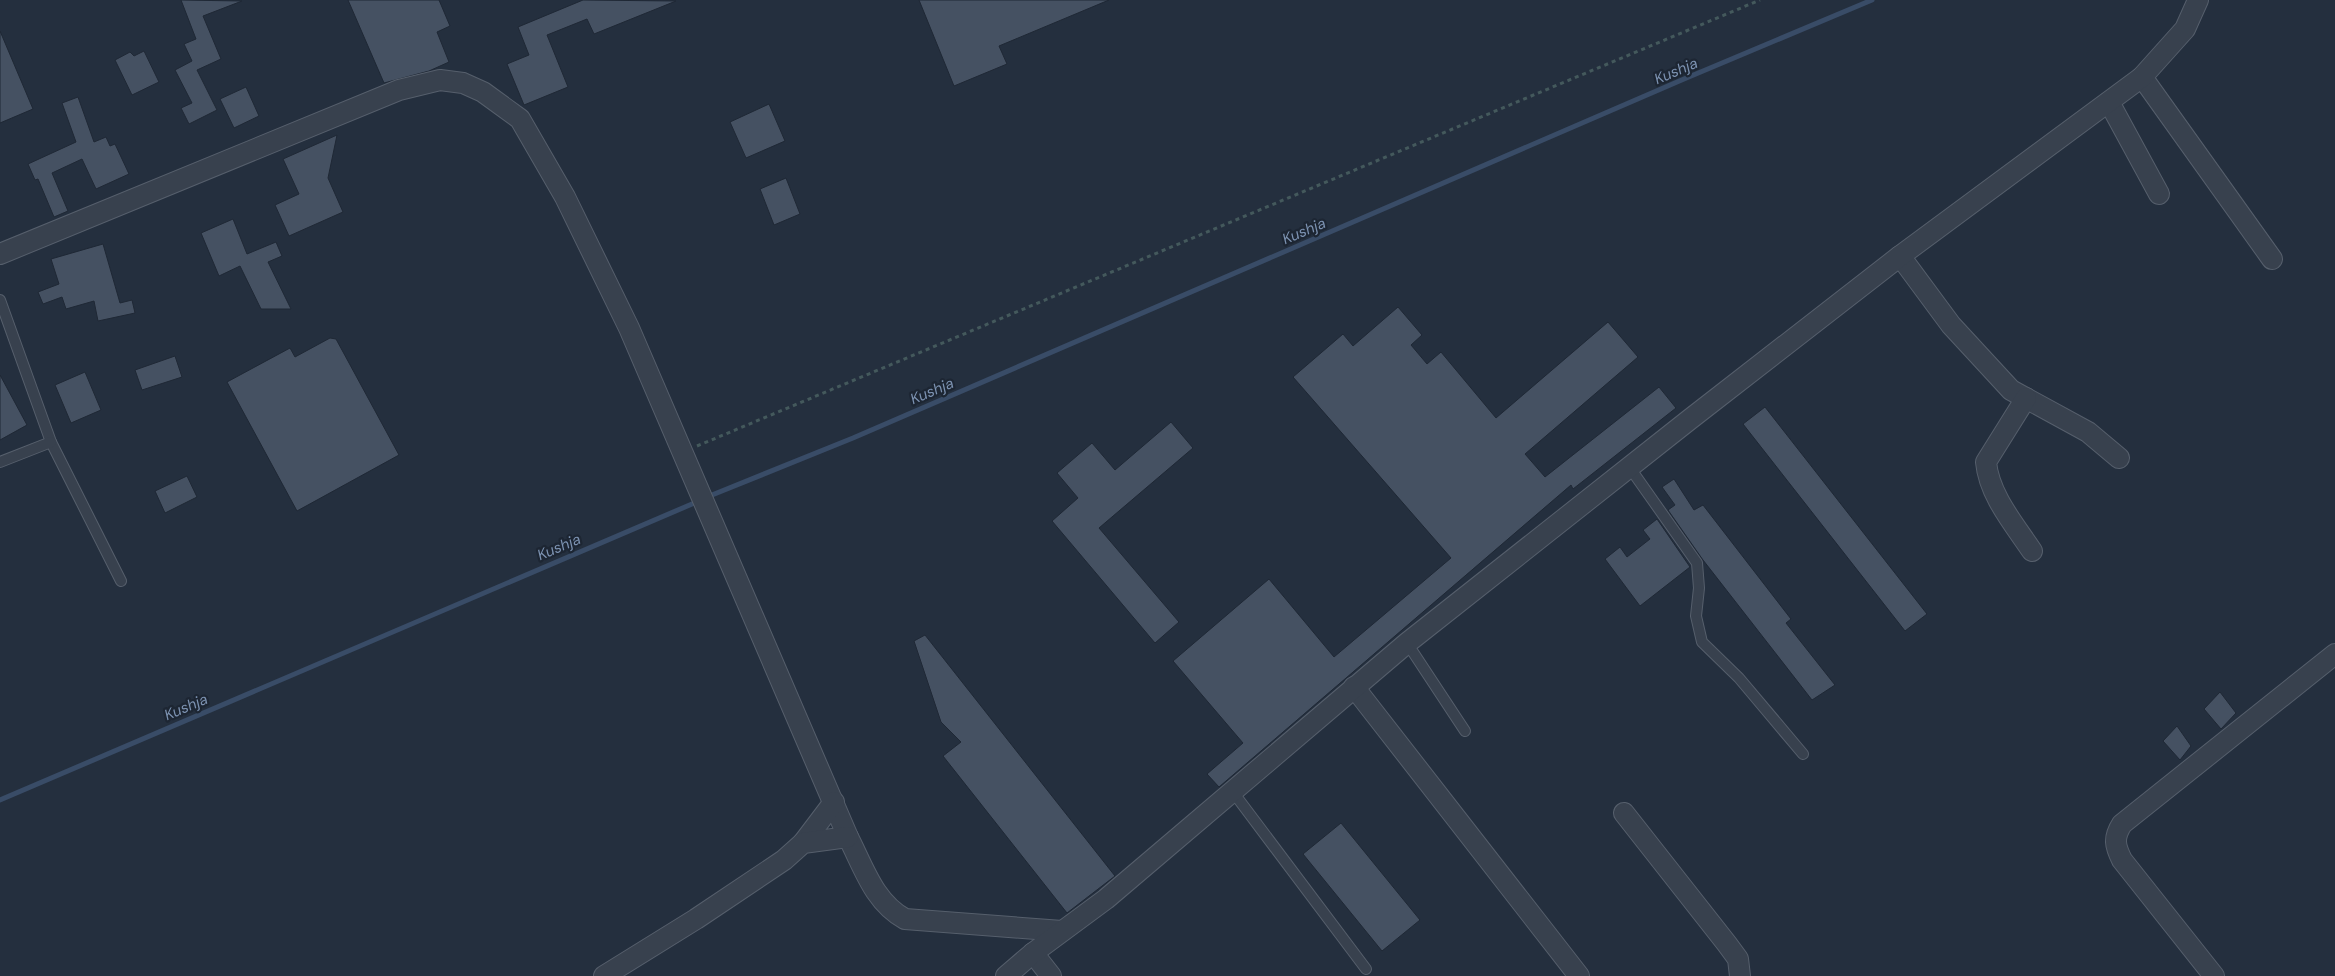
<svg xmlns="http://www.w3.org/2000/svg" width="2335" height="976" viewBox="0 0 2335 976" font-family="'DM Sans',sans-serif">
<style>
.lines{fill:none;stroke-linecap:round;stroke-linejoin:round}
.stream{stroke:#394c67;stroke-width:5}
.building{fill:#455162;stroke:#1f2835}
.service-casing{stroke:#565f6c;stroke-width:12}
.minor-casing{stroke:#565f6c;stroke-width:22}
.path{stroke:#44595c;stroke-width:3;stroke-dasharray:4 4;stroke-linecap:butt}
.service{stroke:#38414e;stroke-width:10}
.minor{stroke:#38414e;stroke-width:20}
.labels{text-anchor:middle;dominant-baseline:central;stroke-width:4.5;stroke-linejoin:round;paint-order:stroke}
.water-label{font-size:15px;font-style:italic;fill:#7c92b1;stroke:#1d2633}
</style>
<rect width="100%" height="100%" fill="#242f3e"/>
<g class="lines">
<!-- stream -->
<g class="stream">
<polyline points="707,497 853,438 1684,79 1872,0"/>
<polyline points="0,800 699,501"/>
</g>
</g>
<!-- building -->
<g class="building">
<polygon points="181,0 242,1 203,16 221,59 197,70 217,110 189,124 181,108 192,103 175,70 192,61 184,44 196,39"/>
<polygon points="348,0 439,0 450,26 437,32 449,62 429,71 384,83"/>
<polygon points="583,0 676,1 594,34 587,19 547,35 568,87 524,105 507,64 529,55 518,27"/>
<polygon points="919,0 1109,0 999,46 1007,64 954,86"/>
<polygon points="0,31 33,109 0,123"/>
<polygon points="144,51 159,82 132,95 115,60 130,52 134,56"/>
<polygon points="246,87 259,116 234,128 220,99"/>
<polygon points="78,97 94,142 106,137 110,146 115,144 129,174 96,189 82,159 52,173 68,211 54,217 38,179 35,180 28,164 76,142 62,103"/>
<polygon points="769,104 785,141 746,158 730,122"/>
<polygon points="337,135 328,178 343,212 289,236 275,205 299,194 283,159"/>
<polygon points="786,178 800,214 774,225 760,189"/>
<polygon points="233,219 247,254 276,242 282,256 268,262 291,309 261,309 240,266 219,276 201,233"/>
<polygon points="103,244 120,303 132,300 135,313 98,321 94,301 66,309 62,297 43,304 38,292 59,284 51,259"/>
<polygon points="1398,307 1422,335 1411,345 1427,364 1441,352 1496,418 1608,322 1638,357 1525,454 1545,477 1659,387 1676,408 1573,489 1571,485 1219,787 1207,774 1243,743 1173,661 1269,579 1334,657 1451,558 1293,377 1343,334 1353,346"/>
<polygon points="330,338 336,339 399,455 297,511 227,382 290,348 295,357"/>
<polygon points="175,356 182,377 142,390 135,370"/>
<polygon points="85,372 101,410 71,423 55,385"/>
<polygon points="0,375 27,425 0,440"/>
<polygon points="1765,407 1927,614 1905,631 1743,424"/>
<polygon points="1171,422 1193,448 1099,528 1179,622 1155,643 1052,521 1078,498 1057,473 1092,443 1115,470"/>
<polygon points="187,476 197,497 165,513 155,491"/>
<polygon points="1674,479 1694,510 1703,505 1791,619 1786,623 1835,685 1812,700 1703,560 1668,510 1675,505 1662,487"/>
<polygon points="1657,519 1690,567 1640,606 1605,559 1620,547 1627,557 1650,539 1643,530"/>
<polygon points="925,635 1115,876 1067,913 943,756 961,742 941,722 914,641"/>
<polygon points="2220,692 2236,713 2221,729 2204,709"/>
<polygon points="2177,726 2191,746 2180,760 2163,741"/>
<polygon points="1341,823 1420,920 1382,951 1303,854"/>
</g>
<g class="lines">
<defs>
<g id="service">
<polyline points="0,300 51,442 121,581"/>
<polyline points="0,462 51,442"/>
<polyline points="1630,468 1697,563 1699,588 1696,616 1702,642 1739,678 1803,754"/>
<polyline points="1407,643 1465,731"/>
<polyline points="1233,792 1366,969"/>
</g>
<g id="minor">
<polyline points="2142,77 2272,259"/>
<polyline points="2109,102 2159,194"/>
<path d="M0,254L399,90L440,80L463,83L483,92L520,119L565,197L629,328L848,837C864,868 874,902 905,919L1062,931"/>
<polyline points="1900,256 1951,325 2011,390 2088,432 2119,458"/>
<path d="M2026,398L1986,462C1989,495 2014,524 2032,551"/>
<polyline points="1354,687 1579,976"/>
<polyline points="1624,813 1727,944 1738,959 1740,976"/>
<polyline points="803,843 834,802"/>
<polyline points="1033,953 1051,976"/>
<polyline points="604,976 696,919 784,860 803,843 848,837"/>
<polyline points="1006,976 1033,953 1106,899 1407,643 1689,420 1900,256 2142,77 2185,29 2198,0"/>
<path d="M2214,976L2122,860C2115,846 2113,838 2122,824L2335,654"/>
</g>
</defs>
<!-- service casing -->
<use href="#service" class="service-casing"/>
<!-- minor casing -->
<use href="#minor" class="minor-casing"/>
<!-- path -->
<polyline class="path" points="697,446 1760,0"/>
<!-- service -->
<use href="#service" class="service"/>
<!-- minor -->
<use href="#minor" class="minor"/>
</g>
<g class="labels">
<!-- water labels -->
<g class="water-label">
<text transform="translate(1676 71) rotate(-23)">Kushja</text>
<text transform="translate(1304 231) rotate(-23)">Kushja</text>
<text transform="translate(932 391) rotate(-23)">Kushja</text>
<text transform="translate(559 547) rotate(-23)">Kushja</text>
<text transform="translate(186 707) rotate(-23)">Kushja</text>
</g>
</g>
</svg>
